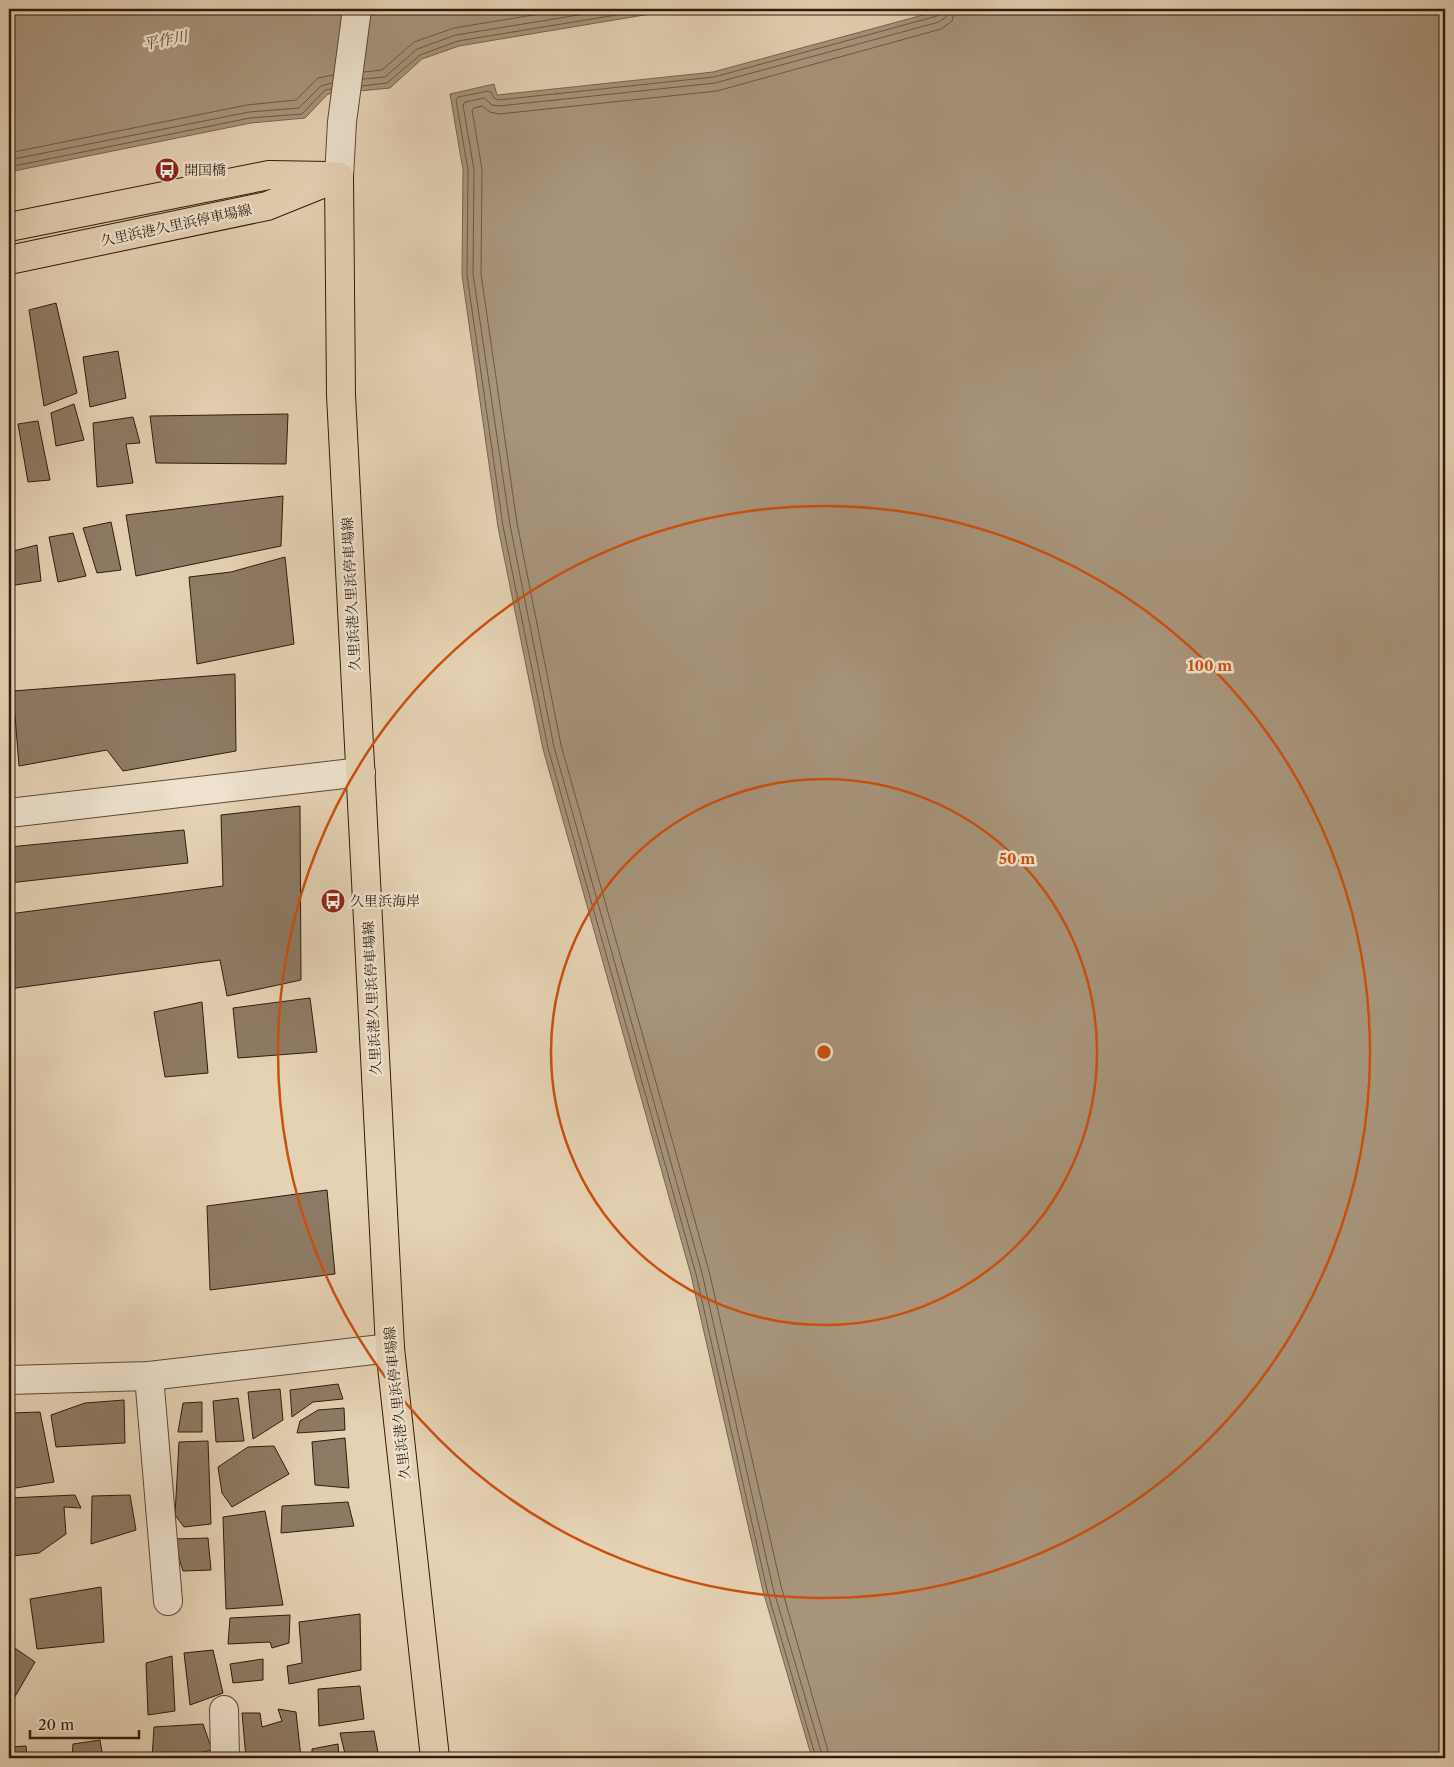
<svg xmlns="http://www.w3.org/2000/svg" width="1454" height="1767" viewBox="0 0 1454 1767" font-family="'Libre Caslon Text','Noto Serif JP',serif">
<style>
.water{fill:#a7947b;stroke:#77644f}
.lines{fill:none;stroke-linecap:round;stroke-linejoin:round}
.shore{stroke:#6c5844;stroke-width:1}
.building{fill:#8e7a64;stroke:#301b0d}
.minor-casing{stroke:#5d4937;stroke-width:30}
.major-casing{stroke:#301b0d;stroke-width:30}
.minor{stroke:#eee2ce;stroke-width:28}
.major{stroke:#e5d2b4;stroke-width:28}
.ring{fill:none;stroke:#cc500c;stroke-width:2.5}
.labels{text-anchor:middle;dominant-baseline:central;stroke-width:5;stroke-linejoin:round;paint-order:stroke}
.poi-label{font-size:14px;fill:#301b0d;stroke:#eee2ce;text-anchor:start}
.street-label{font-size:14px;fill:#301b0d;stroke:#eee2ce}
.water-label{font-size:15px;font-style:italic;fill:#5a4534;stroke:#eee2ce}
.centre{fill:#cc500c;stroke:#eee2ce;stroke-width:2.5}
.ring-label{font-size:15px;text-anchor:middle;font-weight:bold;fill:#cc500c;stroke:#eee2ce;stroke-width:5;stroke-linejoin:round;paint-order:stroke}
</style>
<rect width="100%" height="100%" fill="#e5d2b4"/>
<filter id="stains"><feTurbulence type="fractalNoise" baseFrequency=".004" numOctaves="4"/><feColorMatrix values="0 0 0 0 .2 0 0 0 0 .09 0 0 0 0 .02 0 0 0 .5 -.17"/></filter>
<radialGradient id="worn" r=".72"><stop offset=".6" stop-color="#630" stop-opacity="0"/><stop offset="1" stop-color="#630" stop-opacity=".3"/></radialGradient>
<!-- water -->
<g class="water">
<polygon points="9,9 680,9 459,46 422,59 390,88 328,94 305,118 251,123 9,172"/>
<polygon points="945,9 1445,9 1445,1758 812,1758 763,1591 691,1275 543,749 498,527 462,275 463,170 450,94 494,84 497,95 713,72"/>
</g>
<g class="lines">
<!-- shore -->
<g class="shore">
<polyline points="364,72 382,70 414,42 454,28 570,9"/>
<polyline points="363,79 385,77 417,49 456,35 615,9"/>
<polyline points="362,86 387,83 420,55 458,41 653,9"/>
<polyline points="9,153 247,105 296,100 318,78 333,75"/>
<polyline points="9,160 249,112 299,108 321,86 332,83"/>
<polyline points="9,167 250,118 302,114 325,90 331,89"/>
<polyline points="816,1758 767,1590 696,1274 548,748 503,526 467,275 468,170 456,100 458,97 488,91 491,92 494,98 498,100 714,77 937,16 941,13 941,9"/>
<polyline points="823,1758 773,1588 702,1273 554,747 510,525 473,274 474,170 463,105 465,102 484,98 492,105 499,106 715,83 939,22 946,17 948,9"/>
<polyline points="830,1758 781,1586 709,1271 561,745 517,523 481,274 482,169 472,110 474,108 482,106 490,112 499,114 717,91 941,29 952,21 955,9"/>
</g>
</g>
<!-- building -->
<g class="building">
<polygon points="56,303 77,393 44,406 29,310"/>
<polygon points="118,351 126,398 90,407 83,357"/>
<polygon points="74,404 84,440 56,446 51,413"/>
<polygon points="288,414 286,464 156,463 150,416"/>
<polygon points="133,417 140,443 126,444 133,483 97,487 93,423"/>
<polygon points="38,421 50,480 28,482 18,424"/>
<polygon points="283,496 281,546 136,576 126,515"/>
<polygon points="111,522 121,570 97,573 83,528"/>
<polygon points="73,533 86,576 58,582 49,537"/>
<polygon points="37,545 41,581 9,586 9,552"/>
<polygon points="285,557 294,644 197,664 189,577 231,572"/>
<polygon points="235,674 236,751 123,771 107,750 19,766 13,691"/>
<polygon points="300,806 301,980 227,996 220,960 9,989 9,914 223,886 221,815"/>
<polygon points="184,830 188,863 9,883 9,847"/>
<polygon points="310,998 317,1052 238,1058 233,1008"/>
<polygon points="202,1002 208,1073 165,1077 154,1012"/>
<polygon points="327,1190 335,1274 210,1290 207,1206"/>
<polygon points="338,1384 343,1399 313,1402 292,1417 290,1390"/>
<polygon points="280,1389 283,1420 253,1439 248,1392"/>
<polygon points="238,1398 244,1441 216,1442 213,1401"/>
<polygon points="124,1400 125,1443 56,1447 51,1415 85,1403"/>
<polygon points="202,1402 202,1432 178,1432 183,1403"/>
<polygon points="344,1408 345,1430 297,1433 300,1421 318,1410"/>
<polygon points="40,1412 54,1482 9,1489 9,1413"/>
<polygon points="345,1438 349,1488 315,1485 312,1442"/>
<polygon points="208,1441 211,1524 184,1527 175,1515 179,1442"/>
<polygon points="274,1446 289,1474 232,1507 222,1493 218,1467 248,1447"/>
<polygon points="75,1495 81,1508 64,1507 66,1534 39,1553 12,1556 9,1498"/>
<polygon points="130,1495 136,1530 91,1544 92,1496"/>
<polygon points="348,1502 354,1526 281,1533 282,1506"/>
<polygon points="265,1511 283,1605 226,1609 223,1517"/>
<polygon points="208,1538 211,1570 183,1571 173,1539"/>
<polygon points="101,1587 104,1642 37,1649 30,1599"/>
<polygon points="360,1614 361,1670 289,1684 287,1666 302,1663 299,1622"/>
<polygon points="290,1615 289,1643 272,1648 270,1642 228,1644 230,1618"/>
<polygon points="9,1644 35,1662 9,1707"/>
<polygon points="213,1650 223,1693 190,1705 184,1653"/>
<polygon points="172,1656 175,1711 148,1715 146,1663"/>
<polygon points="263,1659 263,1680 233,1683 230,1664"/>
<polygon points="360,1686 364,1719 319,1726 318,1689"/>
<polygon points="278,1709 296,1712 301,1758 246,1758 242,1713 260,1713 262,1727 282,1721"/>
<polygon points="203,1724 212,1750 176,1758 152,1758 154,1727"/>
<polygon points="374,1731 379,1758 346,1758 340,1733"/>
<polygon points="100,1740 103,1758 72,1758 73,1744"/>
<polygon points="338,1744 339,1758 312,1758 312,1749"/>
<polygon points="26,1746 27,1758 9,1758 9,1747"/>
</g>
<g class="lines">
<defs>
<g id="minor">
<polyline points="339,177 342,122 357,9"/>
<polyline points="9,813 361,772"/>
<polyline points="149,1376 168,1601"/>
<polyline points="9,1380 149,1376 390,1348"/>
<polyline points="224,1710 225,1758"/>
</g>
<g id="major">
<polyline points="339,177 341,395 390,1348 435,1758"/>
<polyline points="9,227 269,175 330,176"/>
<polyline points="9,260 267,206 339,177"/>
</g>
</defs>
<!-- minor casing -->
<use href="#minor" class="minor-casing"/>
<!-- major casing -->
<use href="#major" class="major-casing"/>
<!-- minor -->
<use href="#minor" class="minor"/>
<!-- major -->
<use href="#major" class="major"/>
</g>
<!-- distance rings -->
<g class="ring">
<circle cx="824" cy="1052" r="273"/>
<circle cx="824" cy="1052" r="546"/>
</g>
<!-- icons -->
<defs>
<symbol id="bus-disc" viewBox="-11 -11 22 22"><circle r="9.5" fill="#8f2418" stroke="#eee2ce"/><path d="M-5-6H5V4H4V6H2V4H-2V6H-4V4H-5ZM-3.5-4V0h7V-4ZM-3.5 1.2v1.5H-2V1.2ZM2 1.2v1.5H3.5V1.2Z" fill="#fff"/></symbol>
</defs>
<g fill-rule="evenodd">
<use href="#bus-disc" x="153" y="156" width="28" height="28"/>
<use href="#bus-disc" x="319" y="887" width="28" height="28"/>
</g>
<g class="labels">
<!-- poi labels -->
<g class="poi-label">
<text x="184" y="170">開国橋</text>
<text x="350" y="901">久里浜海岸</text>
</g>
<!-- street labels -->
<g class="street-label">
<text transform="translate(176 225) rotate(-12)">久里浜港久里浜停車場線</text>
<text transform="translate(351 594) rotate(-93)">久里浜港久里浜停車場線</text>
<text transform="translate(372 998) rotate(-93)">久里浜港久里浜停車場線</text>
<text transform="translate(397 1403) rotate(-96)">久里浜港久里浜停車場線</text>
</g>
<!-- water labels -->
<g class="water-label">
<text transform="translate(165 40) rotate(-11)">平作川</text>
</g>
</g>
<circle cx="824" cy="1052" r="8" class="centre"/>
<g class="ring-label">
<text x="1210" y="671">100 m</text>
<text x="1017" y="864">50 m</text>
</g>
<!-- margin -->
<rect width="1454" height="1767" fill="none" stroke="#e5d2b4" stroke-width="30"/>
<rect x="10" y="10" width="1434" height="1747" fill="none" stroke="#301b0d" stroke-width="2.5"/>
<rect x="15" y="15" width="1424" height="1737" fill="none" stroke="#301b0d"/>
<!-- scale -->
<path d="M30 1730v8h109v-8" fill="none" stroke="#301b0d" stroke-width="2.5"/>
<text x="38" y="1730" font-size="15" fill="#301b0d" stroke="#eee2ce" stroke-width="4" paint-order="stroke">20 m</text>
<rect width="100%" height="100%" filter="url(#stains)"/>
<rect width="100%" height="100%" fill="url(#worn)"/>
</svg>
